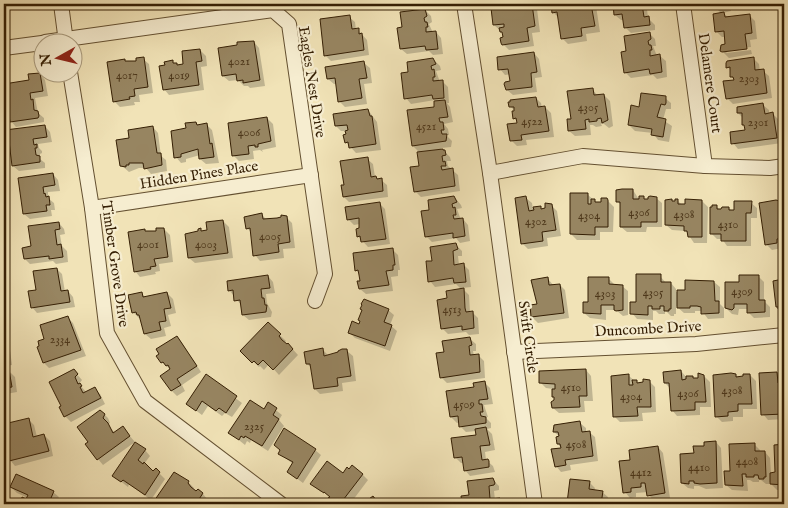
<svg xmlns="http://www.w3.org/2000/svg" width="788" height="508" viewBox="0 0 788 508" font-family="'IM FELL English',serif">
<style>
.shadow{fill:#0003}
.building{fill:#978561;stroke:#351f04}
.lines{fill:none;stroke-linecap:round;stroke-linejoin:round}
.minor-casing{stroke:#645031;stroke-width:16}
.minor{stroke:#f6edd0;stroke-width:14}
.labels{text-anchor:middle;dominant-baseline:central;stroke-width:4.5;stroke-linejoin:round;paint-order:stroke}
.number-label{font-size:12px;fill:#4e381b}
.street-label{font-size:15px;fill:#351f04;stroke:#f6edd0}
</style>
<rect width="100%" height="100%" fill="#f1e3b7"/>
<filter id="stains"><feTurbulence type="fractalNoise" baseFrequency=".004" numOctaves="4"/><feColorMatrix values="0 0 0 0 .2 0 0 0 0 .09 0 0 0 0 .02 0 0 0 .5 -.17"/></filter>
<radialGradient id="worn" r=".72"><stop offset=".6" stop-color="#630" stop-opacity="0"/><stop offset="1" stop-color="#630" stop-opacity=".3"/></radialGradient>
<!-- shadow -->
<g class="shadow">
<polygon points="4,4 31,4 32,6 26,7 26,10 20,10 17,8 7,7 9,20 4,20"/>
<polygon points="97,4 115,4 116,5 100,6"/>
<polygon points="312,4 326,4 320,11"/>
<polygon points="527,4 532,4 537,9 540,32 532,33 534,46 509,50 502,43 505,38 504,34 494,25 492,9"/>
<polygon points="552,4 573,4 573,6 593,4 596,6 600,32 586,34 587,41 568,44 562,38 559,18 553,12"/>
<polygon points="614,4 656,4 656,7 647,9 648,18 655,25 655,30 631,33 626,28 625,20 621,20 615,15"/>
<polygon points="714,4 747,4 730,6 731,11 723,13 729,18 749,15 755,21 757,39 750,40 751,47 729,50 726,53 751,50 752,54 729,58 723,52 726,45 726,37 722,37 716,31 722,14 715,7"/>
<polygon points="425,10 431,16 432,22 429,24 433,33 436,32 441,38 443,54 433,55 429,51 407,54 401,49 404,29"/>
<polygon points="349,17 355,22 356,30 358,30 367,40 369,55 331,61 325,55"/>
<polygon points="649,33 655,39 656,46 653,46 657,56 660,56 666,61 667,77 657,79 653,75 631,78 625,72"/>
<polygon points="254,42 259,48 265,86 250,88 248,86 244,86 238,80 229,81 223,76"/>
<polygon points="200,50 206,56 207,66 201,67 204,90 169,95 164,89 166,66 172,62 178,66 185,65"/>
<polygon points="534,53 539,59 542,77 535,78 537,92 513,95 507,90 512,82 511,74 505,75 500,69"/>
<polygon points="753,58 759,64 760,71 763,71 769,76 772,98 733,104 727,98 736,81 731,76 731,71 728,67"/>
<polygon points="143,59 149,64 153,93 139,95 140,102 134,102 135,105 120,107 114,101 126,62 138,62"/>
<polygon points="433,59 440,66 441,70 436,71 440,82 442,81 448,87 449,103 447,103 450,107 453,122 444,124 448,129 449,135 446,135 452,141 451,147 441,148 450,157 451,161 447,161 448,166 458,175 460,191 421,197 415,191 420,167 420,153 413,146 436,108 435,100 411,104 406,98 410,73"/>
<polygon points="364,63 370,68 372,83 364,84 367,104 345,107 339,101 337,84 334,84 328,79"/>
<polygon points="40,74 45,80 48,96 35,98 38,113 44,118 44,122 16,127 11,121 9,107 4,103 4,85 30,81"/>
<polygon points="592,89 598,96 604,95 610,101 613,126 609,128 604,124 601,124 602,126 596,127 593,125 590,125 591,135 575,136 569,131"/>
<polygon points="536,98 541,103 542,108 545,107 551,113 554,137 526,140 527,145 517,146 512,141 518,122 514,118 516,112 510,106"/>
<polygon points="665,98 671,103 671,109 666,109 663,120 672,126 669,142 658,140 653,133 635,131 629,125"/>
<polygon points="763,105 769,110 769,114 773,114 778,119 782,143 738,149 733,143 746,131 743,118 738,113"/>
<polygon points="368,110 377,122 381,150 356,153 346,142 347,131 341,131 336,126"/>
<polygon points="267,118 273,124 276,147 262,150 263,152 260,150 253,151 254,159 239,161 233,155"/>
<polygon points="196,123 199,126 206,124 212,130 219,163 206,164 200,159 200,155 186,159 186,162 181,163 176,157 187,129"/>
<polygon points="45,126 50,132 52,142 38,144 39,148 42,151 42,153 40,154 40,159 45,163 45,168 19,171 13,166 10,144 7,141"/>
<polygon points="153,127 158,133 161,156 166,160 167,171 151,174 146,168 139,168 129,172 121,165 130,139"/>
<polygon points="367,159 373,164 375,177 381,180 387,185 388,197 349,202 344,197 345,186"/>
<polygon points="53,174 58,180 60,191 48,192 48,198 54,203 55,210 51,210 52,216 30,219 24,214 19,179"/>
<polygon points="633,190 638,198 643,198 646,200 656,198 662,203 662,227 647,227 646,232 627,232 621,227 622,206 617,201"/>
<polygon points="587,194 597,203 608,201 614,207 613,232 600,232 600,240 577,240 571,234"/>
<polygon points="455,198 461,205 462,208 457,209 461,220 463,219 468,225 470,241 460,243 456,238 432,242 426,236 431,211"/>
<polygon points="526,198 532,203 533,209 540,208 542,210 551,205 557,211 561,236 547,238 548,246 528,249 522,243"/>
<polygon points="678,201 682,205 702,201 708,207 707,243 694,243 686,231 672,230 666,225 673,202"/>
<polygon points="751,203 757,208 757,218 751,218 751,246 727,246 722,239 717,239 711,233 716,206 721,211 729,208 732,211"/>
<polygon points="380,204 385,209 390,244 368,247 358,236 360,224 354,225 348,219"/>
<polygon points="783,204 784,204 784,244 782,244 782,248 772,250 766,244"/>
<polygon points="262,215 267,220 286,217 292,223 295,248 283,249 284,258 260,261 255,255 251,232 247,228"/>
<polygon points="223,221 229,227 233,258 195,263 189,258 200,230 202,232 209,231"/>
<polygon points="59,223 64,229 65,234 60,235 62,246 67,251 68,262 56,264 53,261 30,264 25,259 32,247"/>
<polygon points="164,229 170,235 173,262 159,264 160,271 155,272 156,274 140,277 135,271 144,230 146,232 158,232"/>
<polygon points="455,244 462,251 462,256 458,256 459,265 464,265 469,270 471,287 462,288 469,295 470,312 472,312 478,318 479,334 469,335 466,332 448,334 442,328 448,299 462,290 456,284 435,287 430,281 433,262"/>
<polygon points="392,249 398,255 400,270 398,270 398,276 391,277 393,291 366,294 360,289 360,274 356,270"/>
<polygon points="57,269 62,274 65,292 68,291 73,297 75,307 37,313 32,307 37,291"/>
<polygon points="268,276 273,282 275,293 266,294 267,303 272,312 271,317 249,320 243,315 242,306 229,290"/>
<polygon points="660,276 666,283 671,283 676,289 676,292 686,292 714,282 720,287 720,304 724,308 724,318 708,319 702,311 695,311 695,313 684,313 676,306 676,314 674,314 674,316 671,316 665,310 665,314 659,314 656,311 653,311 653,320 637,319 632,313 637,303"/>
<polygon points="759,277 764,282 764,301 770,307 770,317 754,318 749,313 749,309 739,309 738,315 732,314 726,308"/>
<polygon points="608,278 614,284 614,286 622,286 628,291 628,315 623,316 616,310 606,310 606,320 590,318 584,313"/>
<polygon points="548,279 554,286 560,285 565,290 569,318 538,323 532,317 531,306 538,305"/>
<polygon points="784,280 784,313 778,307 774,282"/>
<polygon points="141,293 146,298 167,293 173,299 176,313 168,315 171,326 164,328 166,336 151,339 145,334 141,318 139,318 133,312"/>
<polygon points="388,310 394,315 390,325 397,331 390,351 355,338 349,332"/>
<polygon points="67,317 73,323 86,356 49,368 44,363 46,340"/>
<polygon points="268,324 286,341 284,343 288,344 298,355 279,375 269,364 264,370 260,366 259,367 242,351"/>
<polygon points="177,337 182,343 201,372 182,385 185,391 177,396 172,391 171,370 162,362"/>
<polygon points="470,339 476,344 476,351 473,351 474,356 478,355 484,361 485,378 447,383 441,377 445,353"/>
<polygon points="4,344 10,350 12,365 4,366"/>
<polygon points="323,350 329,356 347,351 353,356 356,381 342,383 343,391 320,394 315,389 312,368 307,364"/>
<polygon points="586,370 591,376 593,401 584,401 585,412 559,413 553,408 556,398 554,396 553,389 546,388 541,383"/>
<polygon points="9,371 15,377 17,392 6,394 9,413 4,414 4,372"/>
<polygon points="74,371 82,380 79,384 87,393 95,389 100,394 105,404 71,422 65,416"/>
<polygon points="681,371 687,378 693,377 695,380 704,376 710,382 711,407 700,407 700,415 677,416 672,410 671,389 665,383"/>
<polygon points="777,373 784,379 784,419 768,420 763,414"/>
<polygon points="628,375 638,384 649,381 655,387 656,412 642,413 643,421 620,422 614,416"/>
<polygon points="736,375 738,378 750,375 756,381 757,409 743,409 743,417 733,417 733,421 722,422 716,416"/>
<polygon points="206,376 242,403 232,417 225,413 222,416 208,406 202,415 187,404"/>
<polygon points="485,383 490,388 493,404 484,405 488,417 485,417 491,423 491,428 487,429 492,434 495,450 485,452 486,460 493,466 495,472 470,476 465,470 464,463 461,463 455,457 477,436 476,431 466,432 460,426 460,422 457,423 451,417 448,392 475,388"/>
<polygon points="268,404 282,415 279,420 284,426 268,451 251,440 250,443 247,441 245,445 230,433 264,411"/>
<polygon points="102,412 108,418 110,423 107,424 115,433 122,427 135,442 103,465 98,459 90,442"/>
<polygon points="28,419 34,425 37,437 44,435 50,441 53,456 15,466 10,460 11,447 4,440 4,426"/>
<polygon points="580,423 586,428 586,432 589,432 595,437 598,461 570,465 571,470 561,472 556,466 562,449 558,444 560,437 554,432"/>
<polygon points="716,442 721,448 723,488 706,489 699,486 694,486 694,489 688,488 682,483 695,454 705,447"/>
<polygon points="754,444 760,450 760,452 765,452 770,458 771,474 776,474 775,446 784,446 784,490 777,490 769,482 769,484 766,484 761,480 759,480 759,482 753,482 750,480 747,480 748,491 732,490 726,485 731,472"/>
<polygon points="658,447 663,453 670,498 654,501 649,495 648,492 636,493 636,497 630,498 625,492 632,461"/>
<polygon points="145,450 150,456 144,464 152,472 156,470 165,479 151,500 129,484 128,487 114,476"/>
<polygon points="315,450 321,455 303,483 288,472 293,464 280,454"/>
<polygon points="174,473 188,482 194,488 192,490 196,492 198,490 203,494 208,500 205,504 153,504"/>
<polygon points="362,474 368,480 350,504 336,504 331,497 322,491 321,492 311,484 343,475"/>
<polygon points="492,479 499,486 499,490 494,491 495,500 499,499 504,504 464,504 463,497 470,496"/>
<polygon points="571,480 589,482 595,488 594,491 602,492 608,497 607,504 568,504"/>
<polygon points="11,487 53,492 59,497 56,502 58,504 24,504 22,501 27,500 28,498 17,493"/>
</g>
<!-- building -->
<g class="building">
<polygon points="518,4 532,4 535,26 527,28 529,41 502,45 501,43 500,38 503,37 502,32 500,32 499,28 504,27 504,24 493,25 491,8"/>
<polygon points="551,4 569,4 569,7 574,7 574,4 591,4 595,26 581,28 582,36 561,39 557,12 552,13"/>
<polygon points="613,4 642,4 644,17 649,16 650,25 624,28 622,14 614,15"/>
<polygon points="425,9 427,16 424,18 425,22 427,22 428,27 426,27 426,32 436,31 438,49 426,50 425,46 400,49 397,28 402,27 400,12"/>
<polygon points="724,12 725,17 750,14 752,33 745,34 747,49 722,52 720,51 721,45 725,44 724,31 715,32 713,14"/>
<polygon points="350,15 352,29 359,28 359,34 362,33 364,50 324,56 320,19"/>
<polygon points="650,32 651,39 648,41 649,45 651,45 652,50 650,50 650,56 660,54 662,72 650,74 649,69 624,73 621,52 626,51 624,36"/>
<polygon points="254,41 260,80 243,83 243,80 237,81 236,74 222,76 218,48 237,45 237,42"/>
<polygon points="200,49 202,61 196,62 199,85 163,90 159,66 165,65 164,62 173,60 173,63 177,63 177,65 183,64 182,51"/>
<polygon points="534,52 537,72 531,73 532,87 506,90 504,84 505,82 510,81 508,69 498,70 497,57"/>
<polygon points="144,57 148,87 134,89 135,96 129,97 130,99 113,102 107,62 125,59 125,61 136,61 136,58"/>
<polygon points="754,57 755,70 764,69 767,93 726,99 723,81 734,80 733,77 730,77 730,67 726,68 726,63 727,61"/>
<polygon points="433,58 436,64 431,66 432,70 434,69 435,77 433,77 433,81 443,80 444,98 433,99 432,95 404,99 401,73 408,72 407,62"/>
<polygon points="364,61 367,78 359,79 362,98 338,102 335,78 327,79 325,67"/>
<polygon points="40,73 43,91 30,93 31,100 33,99 34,110 38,111 39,116 38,118 10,122 7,103 4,103 4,84 29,80 28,74"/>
<polygon points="593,88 594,95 604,94 608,120 602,123 601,118 597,119 597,121 589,122 589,119 585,120 586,129 568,131 567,119 571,119 567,91"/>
<polygon points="641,93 666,96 666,103 665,105 661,104 657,117 666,119 663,137 651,135 652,129 628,125 631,105 639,107"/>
<polygon points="536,97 538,107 545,106 549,131 521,135 522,140 510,141 507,124 517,123 516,118 513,119 512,111 514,111 514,107 509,107 508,102 510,102 510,100"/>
<polygon points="445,100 448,117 439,118 440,122 443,122 444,130 441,130 442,134 447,134 446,141 412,146 407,110 434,107 434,101"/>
<polygon points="763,103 765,114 773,112 777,138 731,144 730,132 745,130 744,125 742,125 742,113 737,113 737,107"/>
<polygon points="368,109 370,116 372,116 376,144 349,148 348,142 345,143 343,135 346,134 345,131 348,130 347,125 335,126 333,114"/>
<polygon points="267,117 271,141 258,144 258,147 255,147 255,145 248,146 249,154 232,156 228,123"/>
<polygon points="196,122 197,125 207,123 210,144 212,143 214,157 199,159 198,149 181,154 181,157 174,158 171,131 186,128 185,123"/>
<polygon points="45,125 47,137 33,139 34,145 37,144 37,148 35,148 36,155 40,156 40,162 12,166 9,141 6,141 5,130"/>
<polygon points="153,126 157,153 161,153 162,165 144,169 143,163 129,163 129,165 126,165 126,167 120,166 116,140 129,138 128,130"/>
<polygon points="443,149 443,150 445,150 446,155 442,156 443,162 445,161 446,166 441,166 442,170 453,168 455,186 414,192 410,167 419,166 417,152"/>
<polygon points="368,157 371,177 376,176 377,179 382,178 383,191 343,197 341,185 344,185 340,161"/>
<polygon points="53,173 55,185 43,187 44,194 45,193 46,197 49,196 50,205 46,205 47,211 23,214 18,178"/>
<polygon points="622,189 633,189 633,199 639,199 639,196 644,196 644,199 648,199 648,197 650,196 657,197 657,222 641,222 641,227 620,227 620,202 616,202 616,190"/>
<polygon points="570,193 588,193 588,204 591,204 591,199 595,199 595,202 601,202 601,198 607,198 608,200 608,227 595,227 595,235 570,234"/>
<polygon points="454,196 457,202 452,204 453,208 455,207 456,215 453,215 454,219 463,218 465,236 453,238 453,233 425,237 421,211 429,210 428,200"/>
<polygon points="526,196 529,211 534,210 533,207 541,206 541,209 545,208 545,203 552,204 556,230 542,232 543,241 521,244 515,198"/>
<polygon points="672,199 672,201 675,201 675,199 678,199 678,204 685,204 685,199 702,200 702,237 688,237 687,231 684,231 684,226 665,225 665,200"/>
<polygon points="776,200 784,202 784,238 777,239 777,243 765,245 759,203"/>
<polygon points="734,201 752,201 751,213 746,213 746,241 721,241 721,234 710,234 710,207 712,207 712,205 717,205 717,209 721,209 722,207 729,207 729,210 734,210"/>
<polygon points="380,202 386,239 361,242 360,236 357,237 356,229 359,228 359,218 347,220 345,207"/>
<polygon points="262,213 263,219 277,218 281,217 281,215 287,216 290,242 278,244 279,252 253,256 250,228 246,229 244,217"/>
<polygon points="223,220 228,253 188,258 185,234 198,231 198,229 201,228 201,231 207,230 206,222"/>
<polygon points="59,222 60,229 55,230 57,245 61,244 63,257 49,259 49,256 24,259 22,248 31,246 28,226"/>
<polygon points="156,228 164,228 168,257 154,259 156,266 150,267 151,269 134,272 128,232 145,229 145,231 156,231"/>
<polygon points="456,243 458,249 453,251 454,265 464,263 466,282 454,283 453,278 428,282 426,261 432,261 430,247"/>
<polygon points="393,248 395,265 393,265 393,270 386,271 389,285 359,289 357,281 360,281 359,275 358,270 355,271 353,253"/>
<polygon points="57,268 61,291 68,290 70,302 31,308 28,291 36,290 33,271"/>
<polygon points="782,271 784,271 784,303 783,308 778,309 778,307 776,307 773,281 783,279"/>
<polygon points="636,274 661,274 661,282 671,282 671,309 669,309 669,311 664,311 664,306 660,306 660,309 652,309 652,306 648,306 648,315 630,314 630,302 636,302"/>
<polygon points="268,275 270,288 261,289 262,298 264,298 265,305 267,305 266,312 242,315 240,300 234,301 233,290 228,291 227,281"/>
<polygon points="739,275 759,275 759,300 765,300 765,312 747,313 747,304 734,304 734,308 732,310 725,308 725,282 739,282"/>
<polygon points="548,277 549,285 560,284 564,313 531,317 530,305 537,304 531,280"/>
<polygon points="588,277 609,277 609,284 623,285 623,310 616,311 614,310 614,305 601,305 601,314 583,313 583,302 588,302"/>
<polygon points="685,280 714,281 715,301 719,301 719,313 701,314 701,307 697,306 690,306 690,308 677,308 677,290 685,290"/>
<polygon points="464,288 465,308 466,312 473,311 474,328 462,330 462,326 441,329 437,300 447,298 446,291"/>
<polygon points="142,292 143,297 167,292 171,308 164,309 166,321 159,322 161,330 144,334 139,315 137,315 136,312 132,313 128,295"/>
<polygon points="364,299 389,309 384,322 392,325 385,346 348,333 352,321 359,324 360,321 358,320 362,310 360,309 362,305 361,304"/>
<polygon points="68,316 81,350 43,363 37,347 39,346 38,341 44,339 40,325"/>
<polygon points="268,322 281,334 279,336 282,340 287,344 288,343 293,349 273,370 263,360 258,365 254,361 252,363 240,351"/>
<polygon points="177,336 197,366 177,379 181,385 171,391 160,376 170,369 168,365 166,366 163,362 161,363 156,356 159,354 156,349"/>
<polygon points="470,337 472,345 469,346 470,355 479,354 480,372 440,378 436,353 444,352 442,341"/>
<polygon points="4,343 7,360 4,360"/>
<polygon points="323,348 324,356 338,352 338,351 342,349 347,349 351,376 337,378 338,386 314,389 310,364 306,364 304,352"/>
<polygon points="74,369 78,374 75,377 78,384 80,383 82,386 80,387 83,393 95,387 101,398 64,417 59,407 61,406 49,382"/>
<polygon points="586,369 587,396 579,396 580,407 552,408 551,402 554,400 554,397 552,397 552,389 555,389 555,384 539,383 539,371"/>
<polygon points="9,370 12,387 4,388 4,371"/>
<polygon points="681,370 682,380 686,379 686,376 693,376 693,378 698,378 698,373 704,375 706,402 695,402 695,410 671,411 669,383 664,383 663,372"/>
<polygon points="777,372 778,383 781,383 781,378 784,378 784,414 761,415 759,373"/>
<polygon points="731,373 736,374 736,377 743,376 743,374 750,374 752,404 738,404 738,411 728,412 728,416 715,417 713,375"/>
<polygon points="206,374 237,396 226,413 219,408 216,411 202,401 196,411 186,404"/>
<polygon points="629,374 629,385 633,385 632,380 637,380 637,383 643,382 643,379 650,380 651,407 637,407 638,416 613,417 611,376"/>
<polygon points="485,381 488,399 479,400 479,404 482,404 483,412 480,412 481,416 486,417 486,423 459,427 458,416 450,417 446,391 474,387 473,383"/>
<polygon points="250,400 264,409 268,402 277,408 273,415 279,419 262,446 245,436 244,438 241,436 239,440 228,433"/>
<polygon points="100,410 105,414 103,418 108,423 113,433 123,426 130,436 97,460 85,444 88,442 77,427"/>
<polygon points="29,418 33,437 44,434 49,451 9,461 5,448 9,447 7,440 4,441 4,424"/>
<polygon points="580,421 582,432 590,431 593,456 565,460 566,465 555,467 551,449 561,448 560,444 557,444 556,437 559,436 558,432 553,432 554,425"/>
<polygon points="486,427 490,445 480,446 482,460 488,459 489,461 489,467 464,471 462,457 454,458 451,438 476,435 475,429"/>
<polygon points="284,428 316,449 297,479 287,472 293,462 278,454 280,450 274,445"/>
<polygon points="716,441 717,483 700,484 694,483 694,481 689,481 689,484 681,483 680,454 694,453 693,446 704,446 704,442"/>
<polygon points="135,442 146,449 138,460 143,464 144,462 153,471 156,468 160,472 145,495 123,480 121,482 112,476"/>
<polygon points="755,443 755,451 765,451 766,477 764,477 764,479 759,479 758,475 754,475 754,477 746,477 746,474 742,474 743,486 725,485 724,471 730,471 729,444"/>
<polygon points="784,444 784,485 770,484 770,473 775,472 774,445"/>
<polygon points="658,446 665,493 647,496 645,483 641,483 641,487 631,488 631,492 623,493 619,461 630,460 629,450"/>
<polygon points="327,461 343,473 347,467 349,469 352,465 363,474 340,504 336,504 328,498 330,497 324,492 324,493 310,484"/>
<polygon points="174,472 189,481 188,483 191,487 196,491 198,489 203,493 196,504 152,504"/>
<polygon points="16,474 54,491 51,498 55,500 53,504 23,504 24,502 21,501 22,497 26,499 28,495 10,487"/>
<polygon points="493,478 495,483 494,485 489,486 490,499 500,498 501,504 462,504 461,496 469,495 467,481"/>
<polygon points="570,479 590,481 589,489 603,491 601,504 561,504 561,502 567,503"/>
<polygon points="373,496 379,504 362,504"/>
</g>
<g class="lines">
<defs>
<g id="minor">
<polyline points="61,4 66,42"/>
<polyline points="464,4 490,173 535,504"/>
<polyline points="683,4 705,166"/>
<polyline points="45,42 273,10 289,24 325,274 315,301"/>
<polyline points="4,48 42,43"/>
<polyline points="70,72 92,208 107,333 145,401 281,504"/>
<polyline points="490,173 583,156 705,166 770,168 784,166"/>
<polyline points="92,208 311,175"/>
<polyline points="514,352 696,344 784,335"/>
</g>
</defs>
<!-- minor casing -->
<use href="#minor" class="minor-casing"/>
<!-- minor -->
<use href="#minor" class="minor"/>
</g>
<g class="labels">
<!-- number labels -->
<g class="number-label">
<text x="239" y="61">4021</text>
<text x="127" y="75">4017</text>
<text x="179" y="75">4019</text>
<text x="749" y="78">2303</text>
<text x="588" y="107">4305</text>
<text x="532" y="121">4522</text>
<text x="758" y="122">2301</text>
<text x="426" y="126">4521</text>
<text x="249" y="132">4006</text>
<text x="639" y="212">4306</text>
<text x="684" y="214">4308</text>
<text x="589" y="215">4304</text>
<text x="536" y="221">4302</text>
<text x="728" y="224">4310</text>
<text x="270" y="236">4005</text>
<text x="148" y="244">4001</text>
<text x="206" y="244">4003</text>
<text x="742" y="291">4309</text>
<text x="653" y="292">4305</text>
<text x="605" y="293">4303</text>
<text x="452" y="309">4513</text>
<text x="60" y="339">2334</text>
<text x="571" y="387">4510</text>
<text x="732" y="390">4308</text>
<text x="688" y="393">4306</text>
<text x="631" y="396">4304</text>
<text x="464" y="404">4509</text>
<text x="254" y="426">2325</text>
<text x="576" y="444">4508</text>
<text x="747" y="461">4408</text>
<text x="699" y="467">4410</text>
<text x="641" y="472">4412</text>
</g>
<!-- street labels -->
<g class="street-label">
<text transform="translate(312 82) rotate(81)">Eagles Nest Drive</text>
<text transform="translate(710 83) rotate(82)">Delamere Court</text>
<text transform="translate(199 175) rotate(-9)">Hidden Pines Place</text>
<text transform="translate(115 264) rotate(82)">Timber Grove Drive</text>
<text transform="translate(648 329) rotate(-3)">Duncombe Drive</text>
<text transform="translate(528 337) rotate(82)">Swift Circle</text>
</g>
</g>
<!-- margin -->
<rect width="788" height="508" fill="none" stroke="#f1e3b7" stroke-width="20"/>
<rect x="5" y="5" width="778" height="498" fill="none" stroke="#351f04" stroke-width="2.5"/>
<rect x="10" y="10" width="768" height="488" fill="none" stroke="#351f04"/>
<!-- north arrow -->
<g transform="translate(58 58) rotate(262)"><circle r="24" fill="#f6edd0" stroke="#a99b7e"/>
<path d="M0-4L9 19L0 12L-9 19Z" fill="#8f2418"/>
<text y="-8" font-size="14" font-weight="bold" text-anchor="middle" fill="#351f04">N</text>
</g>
<rect width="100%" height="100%" filter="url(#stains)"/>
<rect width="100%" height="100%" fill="url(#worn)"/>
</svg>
